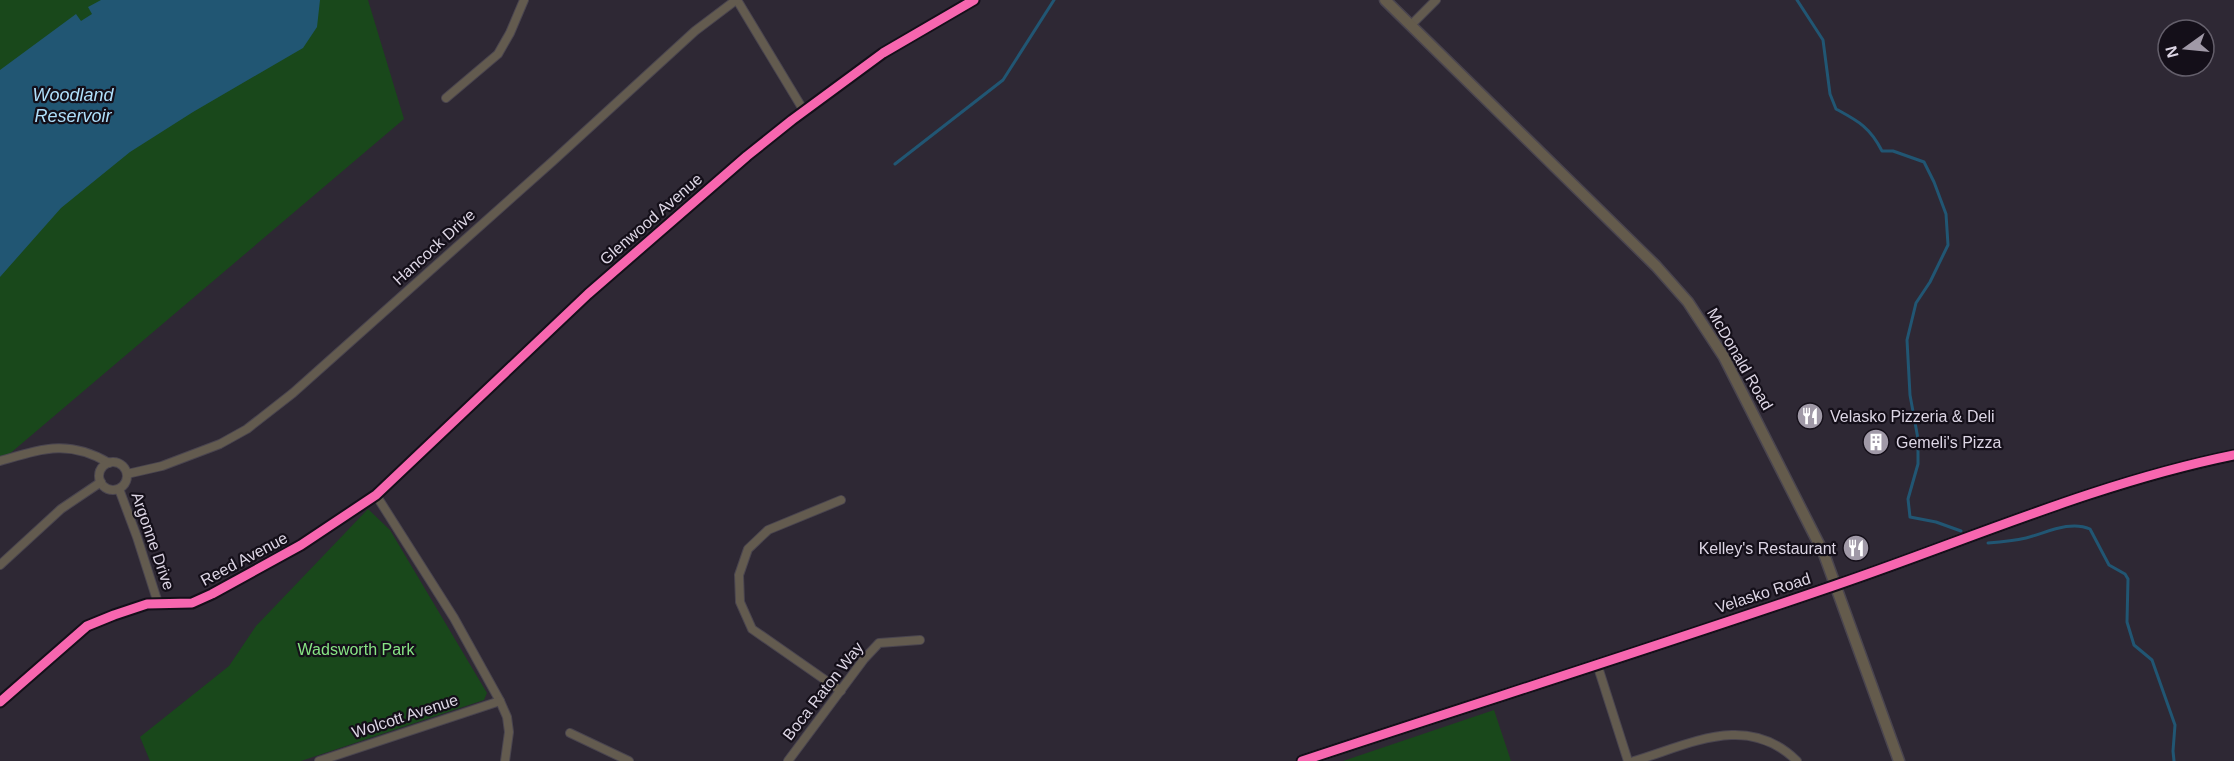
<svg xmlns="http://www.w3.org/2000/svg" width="2234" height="761" viewBox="0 0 2234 761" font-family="Helvetica,sans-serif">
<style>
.green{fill:#19481b}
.water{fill:#215673}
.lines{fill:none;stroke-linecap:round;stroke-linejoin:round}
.stream{stroke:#215673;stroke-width:3}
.street-casing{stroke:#4a454f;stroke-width:10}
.secondary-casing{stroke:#4a454f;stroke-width:13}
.street{stroke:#635b4f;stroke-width:8}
.secondary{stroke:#645b4c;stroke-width:10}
.cycleway-casing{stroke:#140f19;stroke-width:13}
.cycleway{stroke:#f766af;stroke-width:9}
.labels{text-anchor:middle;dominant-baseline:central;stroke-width:4.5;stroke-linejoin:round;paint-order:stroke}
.street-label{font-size:16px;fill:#ddd6e5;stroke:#140f19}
.poi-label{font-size:16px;fill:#ddd6e5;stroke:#140f19;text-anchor:start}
.park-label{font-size:16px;fill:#87e484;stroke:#140f19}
.water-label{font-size:18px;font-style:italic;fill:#afdffb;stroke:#140f19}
</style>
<rect width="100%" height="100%" fill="#2e2834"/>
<!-- green -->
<g class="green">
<polygon points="0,0 368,0 404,119 0,462"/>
<polygon points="368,509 390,530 487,693 484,700 301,761 150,761 140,737 229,666 256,626"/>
<polygon points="1494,710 1511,761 1343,761"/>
</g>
<!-- water -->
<polygon class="water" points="101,0 320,0 317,27 303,48 193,112 130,152 61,208 0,277 0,70 76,14 81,21 92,14 88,7"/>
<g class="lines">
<!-- stream -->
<g class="stream">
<path d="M1797,0L1823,40L1830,94L1836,109C1858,121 1870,127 1882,151H1893L1924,162L1934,182L1946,214L1948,245L1930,282L1916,303L1907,340L1910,395L1918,439V464L1908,499L1910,517L1936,522L1961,531"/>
<polyline points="895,164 1003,80 1054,0"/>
<path d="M1988,543C2001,542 2013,541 2026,538C2046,533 2070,520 2090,529L2109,565L2125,574L2128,579L2127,622L2134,645L2152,660L2175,725L2173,751L2174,761"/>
</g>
<defs>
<g id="street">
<polyline points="737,0 804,111"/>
<polyline points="1411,25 1436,0"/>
<polyline points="446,98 498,54 510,33 524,0"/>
<path d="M0,461C42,449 68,439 109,463"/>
<circle cx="113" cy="476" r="14"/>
<polyline points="127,474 162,466 220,444 247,429 293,393 553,161 695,31 736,0"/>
<polyline points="119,489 137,537 158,603"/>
<polyline points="376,495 454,618 500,701 507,717 509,732 505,761"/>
<polyline points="0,565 61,509 101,482"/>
<polyline points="1597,664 1628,761"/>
<polyline points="841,691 752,629 740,602 739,575 748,549 768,530 841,500"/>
<polyline points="0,702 87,626 114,615 147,604 192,603 212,594 301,545 376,495 588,294 747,156 792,120 883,53 974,0"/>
<polyline points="570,733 629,761"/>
<polyline points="319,761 500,701"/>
<polyline points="788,761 864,659 879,643 920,640"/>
<path d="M1634,761C1691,744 1747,712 1797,761"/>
</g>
<g id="secondary">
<polyline points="1385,0 1656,266 1688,302 1724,357 1824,554 1899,761"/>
<path d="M1302,761C1480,702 1659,646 1836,585C1968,540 2096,483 2234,455"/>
</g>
</defs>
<!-- street casing -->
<use href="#street" class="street-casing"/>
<!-- secondary casing -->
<use href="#secondary" class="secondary-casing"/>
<!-- street -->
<use href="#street" class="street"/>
<!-- secondary -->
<use href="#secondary" class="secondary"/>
<defs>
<g id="cycleway">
<polyline points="0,702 87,626 114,615 147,604 192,603 212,594 301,545 376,495 588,294 747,156 792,120 883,53 974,0"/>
<path d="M1302,761C1480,702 1659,646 1836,585C1968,540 2096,483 2234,455"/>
</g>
</defs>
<!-- cycleway casing -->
<use href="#cycleway" class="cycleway-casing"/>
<!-- cycleway -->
<use href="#cycleway" class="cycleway"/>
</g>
<!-- icons -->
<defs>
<symbol id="restaurant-disc" viewBox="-11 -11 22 22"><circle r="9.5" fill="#a099a7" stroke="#140f19"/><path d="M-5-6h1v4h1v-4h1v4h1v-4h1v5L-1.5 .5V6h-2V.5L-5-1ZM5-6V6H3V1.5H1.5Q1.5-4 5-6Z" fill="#fff"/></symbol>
<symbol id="building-disc" viewBox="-11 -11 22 22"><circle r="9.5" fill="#a099a7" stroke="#140f19"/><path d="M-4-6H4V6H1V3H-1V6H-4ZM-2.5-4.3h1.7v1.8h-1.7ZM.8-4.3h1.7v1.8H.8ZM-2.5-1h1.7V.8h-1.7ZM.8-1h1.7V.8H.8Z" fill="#fff"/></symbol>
</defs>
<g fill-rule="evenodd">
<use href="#restaurant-disc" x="1795" y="401" width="30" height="30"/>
<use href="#building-disc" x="1861" y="427" width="30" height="30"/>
<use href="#restaurant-disc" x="1841" y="533" width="30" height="30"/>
</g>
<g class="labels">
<!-- street labels -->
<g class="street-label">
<text transform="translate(651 219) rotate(-41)">Glenwood Avenue</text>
<text transform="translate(434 247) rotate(-42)">Hancock Drive</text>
<text transform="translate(1740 359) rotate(60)">McDonald Road</text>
<text transform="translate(153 541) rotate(71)">Argonne Drive</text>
<text transform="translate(244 559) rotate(-28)">Reed Avenue</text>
<text transform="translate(1763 593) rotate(-18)">Velasko Road</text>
<text transform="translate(823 691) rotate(-52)">Boca Raton Way</text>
<text transform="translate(405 716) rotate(-18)">Wolcott Avenue</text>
</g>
<!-- poi labels -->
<g class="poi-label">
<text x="1830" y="416">Velasko Pizzeria &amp; Deli</text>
<text x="1896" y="442">Gemeli's Pizza</text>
<text x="1836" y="548" text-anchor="end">Kelley's Restaurant</text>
</g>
<!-- park labels -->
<g class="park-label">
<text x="356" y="649">Wadsworth Park</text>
</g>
<!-- water labels -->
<g class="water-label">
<text x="73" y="95">Woodland<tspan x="73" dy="21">Reservoir</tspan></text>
</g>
</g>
<!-- north arrow -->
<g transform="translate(2186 48) rotate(255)"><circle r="28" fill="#140f19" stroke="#645f6b" stroke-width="1.5"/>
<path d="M0-4.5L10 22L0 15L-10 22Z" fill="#a099a7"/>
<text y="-9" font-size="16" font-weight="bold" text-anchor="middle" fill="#ddd6e5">N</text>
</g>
</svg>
